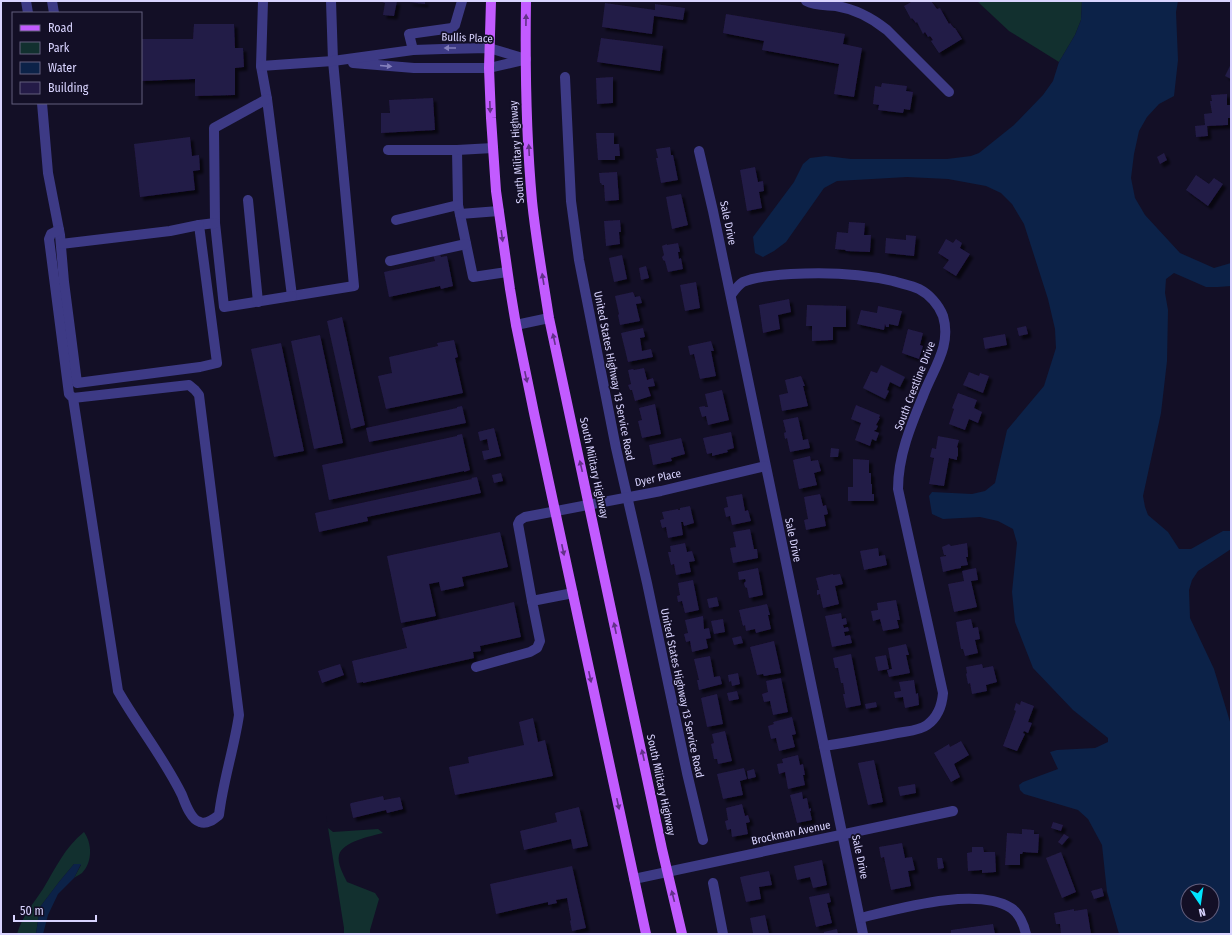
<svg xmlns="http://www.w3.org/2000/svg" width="1232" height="935" viewBox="0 0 1232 935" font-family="'Fira Sans Condensed',sans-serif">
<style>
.green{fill:#12302f}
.water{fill:#0c2248;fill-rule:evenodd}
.building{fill:#241b47;filter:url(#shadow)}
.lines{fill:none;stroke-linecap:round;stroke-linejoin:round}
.minor{stroke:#3d3a85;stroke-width:10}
.major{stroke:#c25bff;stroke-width:10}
.oneway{fill:#623188}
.oneway2{fill:#837fbc}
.labels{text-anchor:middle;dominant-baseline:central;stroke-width:3.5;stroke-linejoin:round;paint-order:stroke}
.street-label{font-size:11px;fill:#d9d4ff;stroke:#130f26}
</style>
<defs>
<filter id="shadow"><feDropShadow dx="3.5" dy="3.5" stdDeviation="1" flood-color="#0009"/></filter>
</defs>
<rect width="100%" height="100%" fill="#130f26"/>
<!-- green -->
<g class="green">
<polygon points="977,1 1082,1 1081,20 1075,35 1059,62 1009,31"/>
<path d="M326,815L328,828L333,832L378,829L383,833C371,836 342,842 339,855C337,863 343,874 347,882L375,893L379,899L370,930V934H344V928Z"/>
<path d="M84,832C92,843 93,862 82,873C80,875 76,876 74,878L81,865L74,864L59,882L40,907L36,934H17C22,917 33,904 43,889C55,869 65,847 84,832Z"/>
</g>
<!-- water -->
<g class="water">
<path d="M1082,1H1178L1176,12L1178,60L1174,96L1159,104L1147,117L1139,131L1134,154L1131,178L1135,198L1145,215L1180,253L1214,268L1231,263V286L1218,287H1206L1174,273L1166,279L1165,293L1168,310L1167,361L1161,413L1143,496L1145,507L1148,515L1168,532L1179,549H1191L1223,531H1231V549L1198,571L1192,580L1189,590L1190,618L1214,669L1231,725V934H1119L1107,892L1102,845L1088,819L1078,810L1024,794L1020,790L1019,785L1023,782L1058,769L1050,752L1057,750L1095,748L1108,742V738L1073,710L1033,668L1015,622L1012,592L1017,543L1013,529L998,521L980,517L943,519L932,514L929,496L932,492L972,494L985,491L995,483L1007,430L1044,386L1056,348L1055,329L1048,299L1024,224L1012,204L1001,193L986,186L948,179L907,177L837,181L824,188L786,242L774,251L763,257L755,253L753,237L794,182L803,164L810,158L826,156L851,159H947L971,156L979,153L1014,125L1043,95L1053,81L1059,62L1075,35L1081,20ZM1188,891H1212V915H1188Z"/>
<polygon points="74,864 81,864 74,878 58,894 48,915 43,934 36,934 40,907 59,882"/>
</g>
<!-- building -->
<g class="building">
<polygon points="379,1 397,1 394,16 383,15 385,3"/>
<polygon points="409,1 425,1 425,4 409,2"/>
<polygon points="913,1 931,1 937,9 940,8 949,24 950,23 954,28 955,28 962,39 939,53 931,41 933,40 930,36 928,37 925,32 923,34 917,22 916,23 912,18 911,19 904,6"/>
<polygon points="605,3 655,10 655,4 685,8 683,20 654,16 652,34 602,27"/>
<polygon points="726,14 845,34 843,44 862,48 854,97 834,94 839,64 762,50 764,41 723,33"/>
<polygon points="194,24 234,24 235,48 243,48 244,67 235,68 235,95 195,96 195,79 141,81 141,39 193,39"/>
<polygon points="601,38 663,46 660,71 597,62"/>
<polygon points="1231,64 1231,79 1225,76"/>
<polygon points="613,77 613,103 597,104 596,78"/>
<polygon points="882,83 907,86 906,91 913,92 910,110 904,109 903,113 878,110 879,105 873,104 875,86 881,87"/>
<polygon points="1227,94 1227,105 1230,105 1231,118 1228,118 1228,125 1207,126 1208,136 1196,137 1195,126 1205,125 1204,114 1212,113 1210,101 1212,101 1211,95"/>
<polygon points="433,98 435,130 381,133 381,113 390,113 389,100"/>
<polygon points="596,133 614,133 614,144 619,144 620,156 615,156 615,160 598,160"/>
<polygon points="190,137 192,156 199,155 200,170 193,171 195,190 140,197 134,144"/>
<polygon points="670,147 671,155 673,155 678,180 661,183 656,158 658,158 656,149"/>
<polygon points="1164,153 1167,160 1160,164 1157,157"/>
<polygon points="755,167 758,182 763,181 764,191 759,192 762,208 747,211 740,170"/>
<polygon points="617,172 619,200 605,201 604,185 602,185 601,183 600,183 599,173"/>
<polygon points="1196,175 1209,184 1214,178 1223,184 1208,206 1186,190"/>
<polygon points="681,194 688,225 672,229 666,197"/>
<polygon points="620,220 621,232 619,232 620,244 606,246 604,221"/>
<polygon points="849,222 865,223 864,235 871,235 870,252 845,251 846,250 835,249 837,232 848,233"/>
<polygon points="906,235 916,236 914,256 885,253 886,238 906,240"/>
<polygon points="946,239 953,243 956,239 962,243 960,248 970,254 956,276 943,268 949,260 938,253"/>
<polygon points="678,243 680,252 678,252 679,259 681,258 683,269 668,272 665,261 663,260 662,257 664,255 662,246 667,244 667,245"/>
<polygon points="440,254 441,257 447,256 453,286 441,289 440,286 389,297 384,272 435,261 433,255"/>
<polygon points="622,255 627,279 614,282 609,258"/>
<polygon points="646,266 649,278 641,280 639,268"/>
<polygon points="696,282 700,308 685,311 680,285"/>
<polygon points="633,292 635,297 640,296 642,303 636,304 640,321 620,325 618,315 619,314 615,296"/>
<polygon points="789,299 791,312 778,315 780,329 763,333 759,305"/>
<polygon points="807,305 846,306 846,327 833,327 833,340 812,341 812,326 806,326"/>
<polygon points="878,306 902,311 898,326 889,324 889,327 886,327 885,324 884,330 857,324 861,310 877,313"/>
<polygon points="342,317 365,425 351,429 327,321"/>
<polygon points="1026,326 1028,334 1019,336 1017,328"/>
<polygon points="643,328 645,337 640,338 642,351 651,349 653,357 628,362 621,333"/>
<polygon points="908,329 923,333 920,345 923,346 919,359 902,353"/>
<polygon points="1005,334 1007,345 985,349 983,338"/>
<polygon points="320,335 343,443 314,449 291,341"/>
<polygon points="454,340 458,357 455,358 463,393 386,409 378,376 392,373 389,357 438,346 437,343"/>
<polygon points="711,341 714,351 711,351 716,376 700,379 694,354 690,355 688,346"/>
<polygon points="281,343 304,451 274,457 251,349"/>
<polygon points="881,365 905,377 900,387 890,382 887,390 889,391 885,399 863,388 871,371 877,373"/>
<polygon points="644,368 647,380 653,378 655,386 648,387 651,396 635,401 632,390 630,390 628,385 631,384 628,370 633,369 634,370"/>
<polygon points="969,372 979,376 980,373 989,376 983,393 963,385"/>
<polygon points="801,376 805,386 803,386 808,406 782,411 779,395 788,393 785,380"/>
<polygon points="722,390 729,420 708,425 706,416 702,417 699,407 705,406 705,407 708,407 705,394"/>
<polygon points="958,393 977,400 974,408 982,412 978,423 969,419 965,430 949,424 954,409 952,408"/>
<polygon points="655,404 661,434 642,438 638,421 642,420 639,408"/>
<polygon points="856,405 880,415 879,418 880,418 876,425 878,426 876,430 875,430 874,431 879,433 876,441 872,439 870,446 855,440 861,423 851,419"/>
<polygon points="462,406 466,423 369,442 366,428 457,408 457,407"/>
<polygon points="798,417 803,440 808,439 810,448 790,452 787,438 785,439 784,433 786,432 783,420"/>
<polygon points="494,428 501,456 484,460 482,451 489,450 487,439 480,441 478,432"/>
<polygon points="731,432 734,448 727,450 728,452 712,456 712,453 707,454 703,438"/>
<polygon points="462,434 470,470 464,472 464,471 329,500 322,465 457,436 457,435"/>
<polygon points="938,436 959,440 957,447 958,448 958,457 957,456 957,460 949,458 944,486 929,484 934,458 930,457 932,448 936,449"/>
<polygon points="681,438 685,454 671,458 672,461 653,465 649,445"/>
<polygon points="831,448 839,449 838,457 830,457"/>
<polygon points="810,456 811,461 818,460 821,471 814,473 817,485 799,489 793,460"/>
<polygon points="853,459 869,460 869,473 871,473 871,484 872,484 872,494 874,494 874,501 848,501 848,487 853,487"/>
<polygon points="501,473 503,481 494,483 492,475"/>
<polygon points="477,477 481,493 367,517 368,521 319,532 315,513 472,479 471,478"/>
<polygon points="742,494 745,511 748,510 751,521 732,525 730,516 726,517 724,508 728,507 726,497"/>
<polygon points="820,494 823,506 826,505 828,514 824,515 826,526 806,530 804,520 808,519 804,497"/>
<polygon points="690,506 694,523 684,526 683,522 681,522 683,535 668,538 666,527 662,528 660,520 664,519 662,512 678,509 678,510 680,510 680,508"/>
<polygon points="750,529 754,549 757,549 758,558 733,563 730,548 736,547 733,532"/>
<polygon points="500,532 508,567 462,577 464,586 441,591 439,582 429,584 436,616 401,623 387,556"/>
<polygon points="685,543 687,552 692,551 695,561 689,562 691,572 676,575 674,564 671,565 668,552 671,552 670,546"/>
<polygon points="967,543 968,555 968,557 966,557 968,565 961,566 961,568 955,569 943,572 940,557 946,556 946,555 944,555 942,547 949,544 951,546"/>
<polygon points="878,548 879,556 885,555 887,565 864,570 860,551"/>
<polygon points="758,568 763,595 749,598 747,588 745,587 744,583 746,581 745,579 739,580 738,572"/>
<polygon points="976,568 978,580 971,581 977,607 954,612 948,584 964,581 962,571"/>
<polygon points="833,574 833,575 840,574 843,584 835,586 839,604 823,608 820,594 817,595 817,590 819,590 816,578"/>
<polygon points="693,580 699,610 685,613 682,601 678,602 677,596 680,595 678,583"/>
<polygon points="717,597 719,606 709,608 707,599"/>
<polygon points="896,600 900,620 897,620 899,628 883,631 880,619 873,621 871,611 878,610 877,603"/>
<polygon points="514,602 521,637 480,646 481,651 473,652 474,658 363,683 363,682 357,683 352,661 407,648 402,628"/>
<polygon points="767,604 770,615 768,615 771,629 756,633 755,629 746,631 745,625 743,626 739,610"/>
<polygon points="841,613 842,619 846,618 847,624 843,625 844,628 848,627 849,631 844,632 845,636 850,635 852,643 832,647 825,616"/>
<polygon points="703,616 704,629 709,628 711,638 706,639 708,648 692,652 690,641 686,642 684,634 688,633 685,620"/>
<polygon points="723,619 725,632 714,634 711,621"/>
<polygon points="971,619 973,628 978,627 980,639 975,640 978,653 965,656 963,649 961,649 956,622"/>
<polygon points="741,636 743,643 734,645 732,638"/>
<polygon points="774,641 781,673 764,676 763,674 757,675 750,647"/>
<polygon points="906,644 909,655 906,655 910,673 889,677 887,670 892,669 888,648"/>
<polygon points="851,654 861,705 846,708 843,694 845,694 843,683 841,683 838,668 835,668 833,658"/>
<polygon points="886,655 889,669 878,671 875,657"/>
<polygon points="710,656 714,677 720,676 722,684 699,690 697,680 699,680 694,659"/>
<polygon points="340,664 344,675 322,683 318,671"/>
<polygon points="982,664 983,668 993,666 997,682 986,685 987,691 972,694 970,683 968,684 966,674 967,673 966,667"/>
<polygon points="738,673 740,684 732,686 731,681 729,682 728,675"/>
<polygon points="781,678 788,712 773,715 770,701 764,702 762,694 768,692 766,681"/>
<polygon points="914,680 916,694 918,693 919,705 905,708 903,697 895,698 894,692 901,691 899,682"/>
<polygon points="737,691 739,699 729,701 727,693"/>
<polygon points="717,694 723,724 707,727 701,698"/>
<polygon points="1021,701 1034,706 1028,722 1032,723 1028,733 1024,731 1023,733 1025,734 1017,751 1003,746 1016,711 1014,710 1016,703 1020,705"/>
<polygon points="876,702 877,707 866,709 865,704"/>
<polygon points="792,717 796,734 792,735 795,747 779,751 776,738 771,739 768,726 774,724 773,722"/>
<polygon points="533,718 538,742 545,740 553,776 455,795 449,767 469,763 468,757 524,745 519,722"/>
<polygon points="725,731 732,761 718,764 717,759 714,759 711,744 714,743 712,734"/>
<polygon points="961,741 969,755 954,764 960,777 951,782 934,753 949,744 950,747"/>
<polygon points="798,755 800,765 803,764 805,775 803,775 805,785 788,789 785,772 779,774 777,764 783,763 782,759"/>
<polygon points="874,760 883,802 868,805 858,763"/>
<polygon points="744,768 747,779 740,781 743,795 723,799 717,774"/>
<polygon points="754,769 756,777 748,779 747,771"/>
<polygon points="915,784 916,793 900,796 898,787"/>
<polygon points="802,792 803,799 807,798 809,809 811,808 811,811 810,811 812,820 797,823 790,795"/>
<polygon points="383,796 384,800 400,797 403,809 387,813 386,810 353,818 350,804 351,803"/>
<polygon points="742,804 745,816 748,815 750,822 746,823 748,834 732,837 731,829 727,830 725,821 728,820 726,808"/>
<polygon points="579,807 588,846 573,849 571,839 524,850 520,831 557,822 555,813"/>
<polygon points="1053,822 1063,825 1061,831 1051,828"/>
<polygon points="1022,829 1034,830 1034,834 1039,834 1038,853 1023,852 1022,854 1020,854 1020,865 1005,865 1007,833 1022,834"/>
<polygon points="1064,834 1069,837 1062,845 1058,842"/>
<polygon points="902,843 905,858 912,857 915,870 908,871 911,886 891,890 884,857 881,858 879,847"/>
<polygon points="972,847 983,847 984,852 995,852 996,872 982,873 982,870 968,871 967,853 972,852"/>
<polygon points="1061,852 1076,892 1062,898 1046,858"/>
<polygon points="937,858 942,858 944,868 938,869"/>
<polygon points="822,860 827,885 813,888 810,877 797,880 794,866"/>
<polygon points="572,866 586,928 572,931 570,921 571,920 567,898 556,900 557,903 548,905 548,902 496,914 490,884"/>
<polygon points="769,871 772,885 759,887 761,899 746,902 740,877"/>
<polygon points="1102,888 1104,896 1094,899 1091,891"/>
<polygon points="829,893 831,902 827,903 832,923 816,927 809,897"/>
<polygon points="1074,909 1074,911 1087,909 1091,934 1061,934 1060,924 1056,924 1054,913"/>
<polygon points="765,915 769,934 749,934 753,933 750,918"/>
<polygon points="993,924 995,934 951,934 951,930"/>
<polygon points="837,929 838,934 824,934 824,932"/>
</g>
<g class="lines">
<!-- minor -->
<g class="minor">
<polyline points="26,1 28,13"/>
<polyline points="52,1 54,13"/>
<polyline points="263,1 261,66 267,99 292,296 354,286 333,61 331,1"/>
<path d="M806,1C815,6 825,5 836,6C855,9 872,18 887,30L949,92"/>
<polyline points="413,50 409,34 452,28 455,25 462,1"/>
<polyline points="353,63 414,68 489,68 524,60"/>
<polyline points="261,66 333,61 413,50 443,49 489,48 526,59"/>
<polyline points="565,77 571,201 579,260 616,448 647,583 687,773 703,840"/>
<polyline points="267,99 214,128 215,223 224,307 292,296"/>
<polyline points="42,103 48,173 60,235 64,282 77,383 200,367 217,363 199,225 215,223"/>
<polyline points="493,148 457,150 458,205 473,277 507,272"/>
<polyline points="388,150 457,150"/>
<polyline points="699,151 713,211 863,934"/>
<polyline points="248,200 258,302"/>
<polyline points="460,214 499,211"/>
<polyline points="396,220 458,205"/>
<path d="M59,230L51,234L49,239L69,394L73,398L118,691C138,726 164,758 182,795C185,803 191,820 200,822C207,825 214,819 219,815C223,781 234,749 239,715L199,395L195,390L189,385L73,398"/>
<polyline points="61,244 170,231 199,225"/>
<polyline points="390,261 466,244"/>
<path d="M731,295C734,291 738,285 743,282C756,276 777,275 791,274C825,272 859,273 893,281C902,284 911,285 919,289C929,294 939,305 943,316C952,346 933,369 923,396C911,425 898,456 898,489L943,693C942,706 938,717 927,725C919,731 907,731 897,733C873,738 849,742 824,746"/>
<polyline points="516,325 549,318"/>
<polyline points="532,601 518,524 520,520 525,517 661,491 765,466"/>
<polyline points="476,667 530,652 537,648 540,641 532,601 573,593"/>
<polyline points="634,879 953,811"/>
<polyline points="713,883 723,934"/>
<path d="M860,918C898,909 976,886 1011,908C1019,913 1024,925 1026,934"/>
</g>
<!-- major -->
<g class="major">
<polyline points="491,1 489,68 491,118 496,191 510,289 516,325 534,413 646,934"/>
<path d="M526,1C525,68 526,134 532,201C536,240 543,279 549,318L662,849L682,934"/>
</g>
</g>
<!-- one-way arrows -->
<defs><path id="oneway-solid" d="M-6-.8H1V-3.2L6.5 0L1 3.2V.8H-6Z"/></defs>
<g class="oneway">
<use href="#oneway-solid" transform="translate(526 20) rotate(-89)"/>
<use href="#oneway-solid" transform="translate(490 107) rotate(88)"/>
<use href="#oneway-solid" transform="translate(529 150) rotate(-93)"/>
<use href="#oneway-solid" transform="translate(502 236) rotate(82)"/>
<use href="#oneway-solid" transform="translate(543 279) rotate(-99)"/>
<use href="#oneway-solid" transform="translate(554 339) rotate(-102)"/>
<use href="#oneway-solid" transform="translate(526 377) rotate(78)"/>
<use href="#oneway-solid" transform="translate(581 466) rotate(-103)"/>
<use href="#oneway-solid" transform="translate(563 550) rotate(78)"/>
<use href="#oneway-solid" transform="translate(615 628) rotate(-102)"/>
<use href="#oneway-solid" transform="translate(590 677) rotate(78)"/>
<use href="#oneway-solid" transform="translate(643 755) rotate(-102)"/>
<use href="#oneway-solid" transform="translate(618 804) rotate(78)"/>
<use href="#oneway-solid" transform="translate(673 896) rotate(-104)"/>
</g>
<g class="oneway2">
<use href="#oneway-solid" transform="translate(450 48) rotate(180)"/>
<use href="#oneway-solid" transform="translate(386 66) rotate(5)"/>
</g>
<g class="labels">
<!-- street labels -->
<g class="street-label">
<text transform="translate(467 38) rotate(2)">Bullis Place</text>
<text transform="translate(517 152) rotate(-94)">South Military Highway</text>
<text transform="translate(728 223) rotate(78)">Sale Drive</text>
<text transform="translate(614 376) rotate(79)">United States Highway 13 Service Road</text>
<text transform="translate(915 386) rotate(-69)">South Crestline Drive</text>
<text transform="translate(594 468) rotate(78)">South Military Highway</text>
<text transform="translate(658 478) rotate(-12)">Dyer Place</text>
<text transform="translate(793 540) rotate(78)">Sale Drive</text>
<text transform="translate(682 693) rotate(78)">United States Highway 13 Service Road</text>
<text transform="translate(661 785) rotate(78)">South Military Highway</text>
<text transform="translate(791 833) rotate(-12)">Brockman Avenue</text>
<text transform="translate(860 857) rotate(78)">Sale Drive</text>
</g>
</g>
<!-- border -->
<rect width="1232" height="935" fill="none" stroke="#d9d4ff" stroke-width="4"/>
<!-- legend -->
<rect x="12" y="12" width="130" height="92" fill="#130f26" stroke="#625e7d"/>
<rect x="20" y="25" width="20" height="6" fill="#c25bff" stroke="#625e7d"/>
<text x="48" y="32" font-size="12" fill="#d9d4ff">Road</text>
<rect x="20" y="42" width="20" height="12" fill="#12302f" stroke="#625e7d"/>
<text x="48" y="52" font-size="12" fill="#d9d4ff">Park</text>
<rect x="20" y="62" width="20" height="12" fill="#0c2248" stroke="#625e7d"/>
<text x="48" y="72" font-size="12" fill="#d9d4ff">Water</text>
<rect x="20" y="82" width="20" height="12" fill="#241b47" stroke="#625e7d"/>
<text x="48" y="92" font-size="12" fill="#d9d4ff">Building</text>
<!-- north arrow -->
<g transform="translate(1200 903) rotate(167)"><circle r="19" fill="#130f26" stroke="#625e7d"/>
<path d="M0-3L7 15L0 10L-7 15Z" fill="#00e5ff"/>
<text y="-6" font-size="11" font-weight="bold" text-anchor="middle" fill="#d9d4ff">N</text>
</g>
<!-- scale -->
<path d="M14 915v6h82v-6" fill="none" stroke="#d9d4ff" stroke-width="2"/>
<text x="20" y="915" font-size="12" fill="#d9d4ff" stroke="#130f26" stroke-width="3" paint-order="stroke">50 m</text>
</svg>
